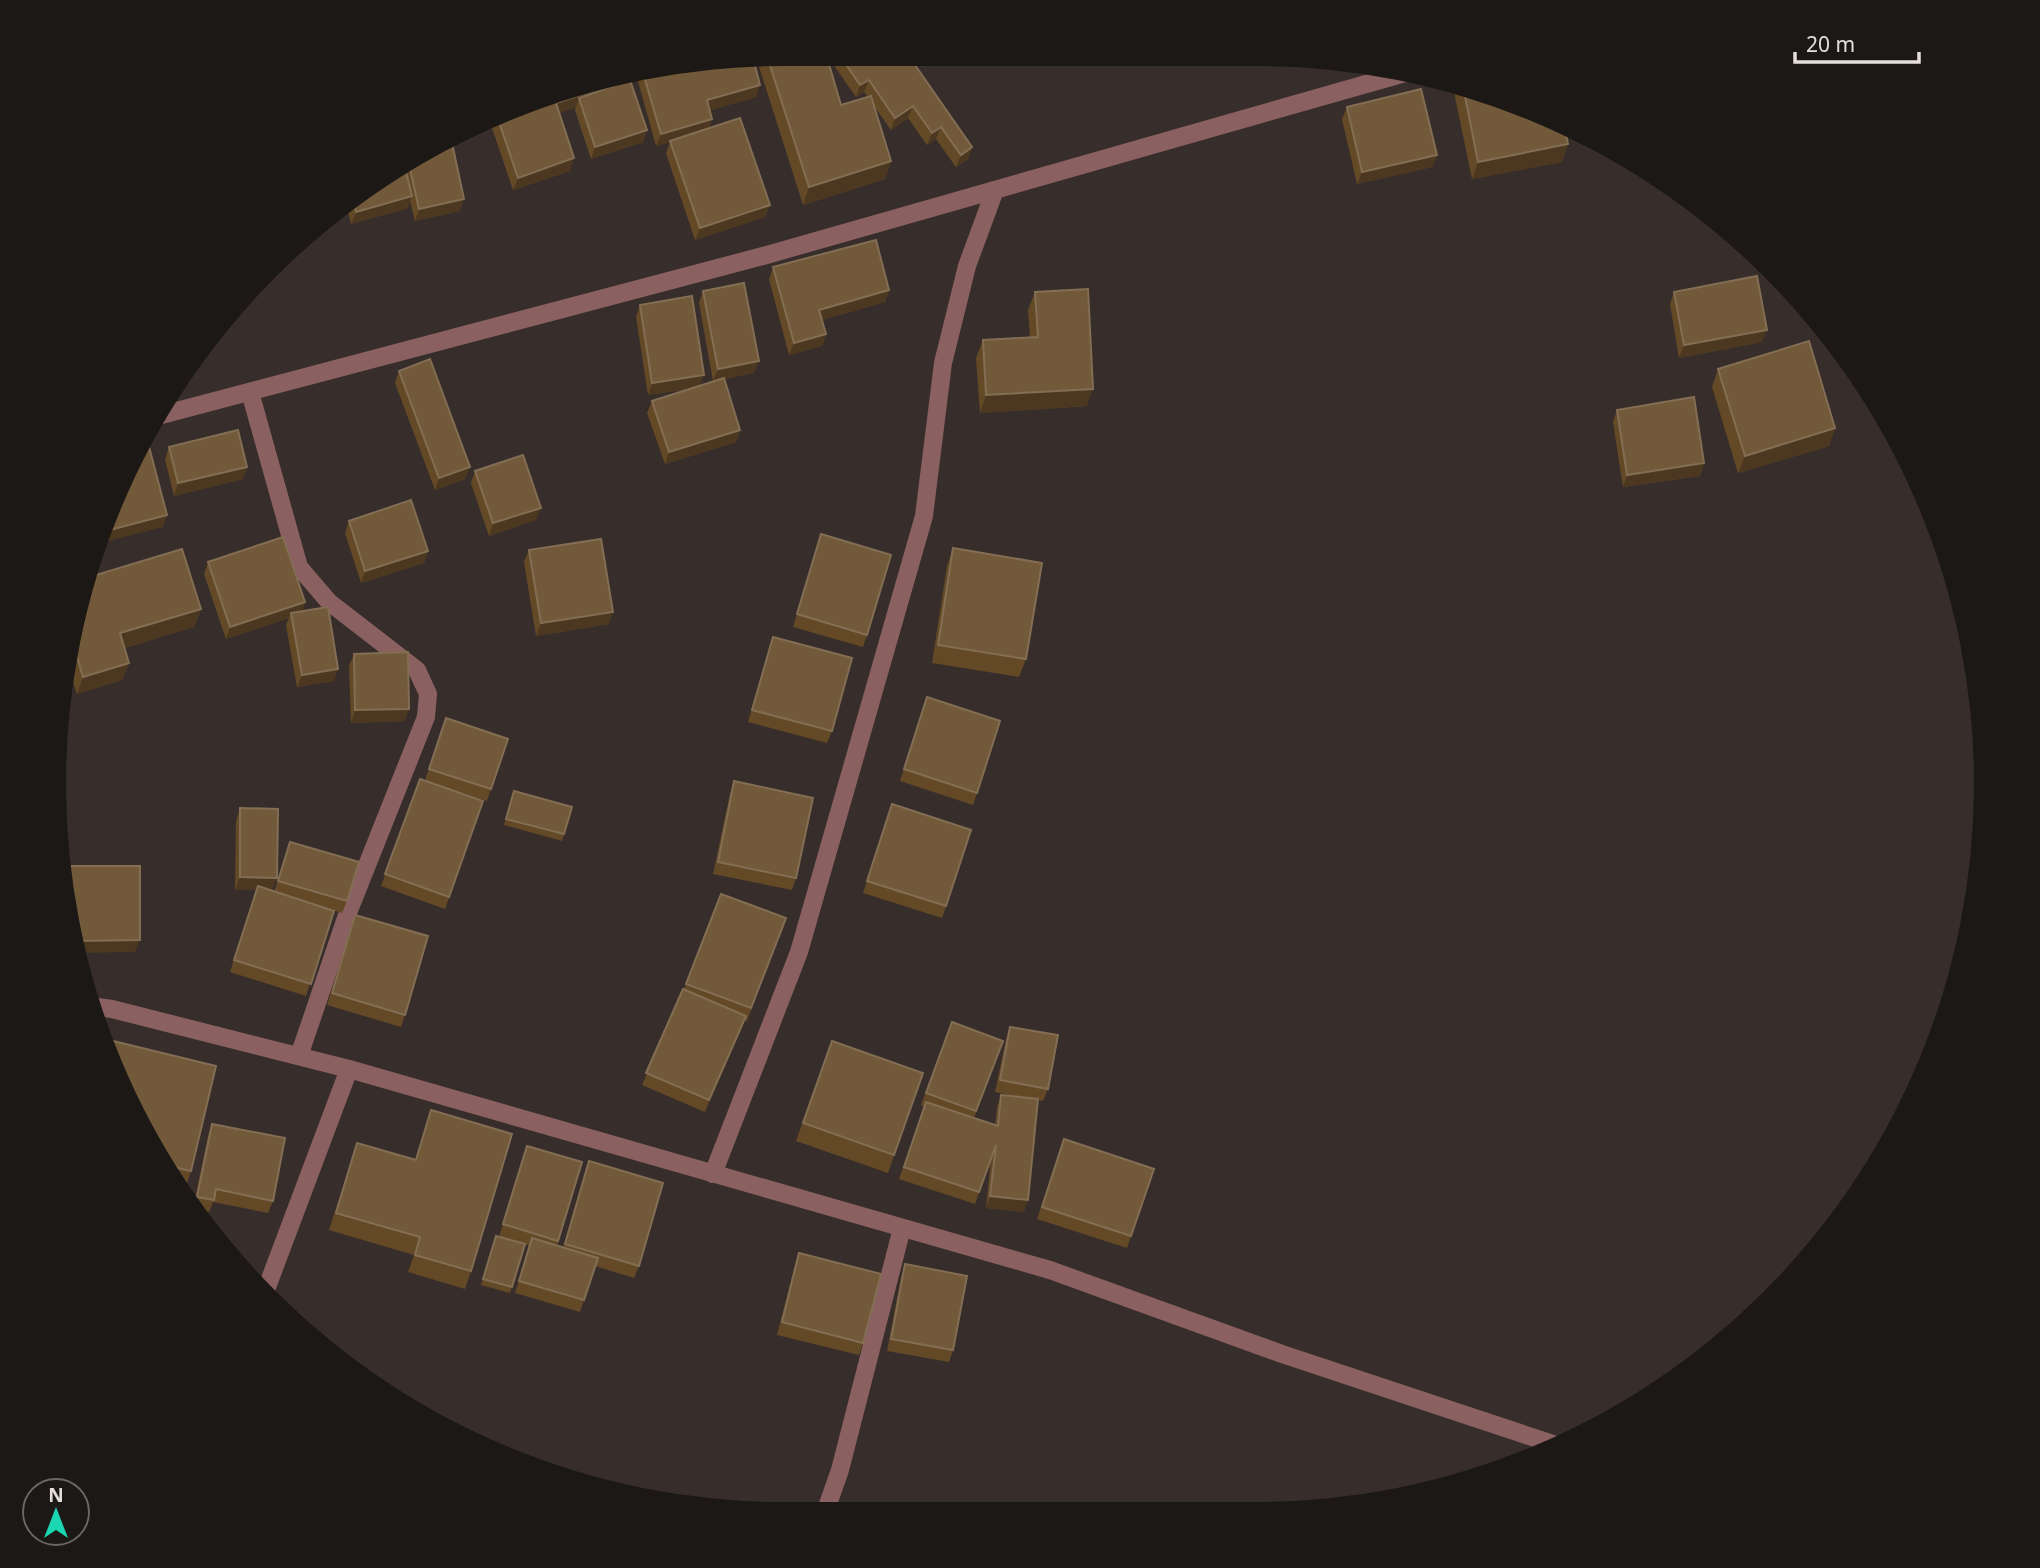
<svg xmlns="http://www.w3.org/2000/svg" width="2040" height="1568" viewBox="0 0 2040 1568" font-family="'Noto Sans',sans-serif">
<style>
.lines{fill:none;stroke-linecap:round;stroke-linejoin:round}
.minor{stroke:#8b6061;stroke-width:18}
.wall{fill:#644927}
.shaded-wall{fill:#4c3820}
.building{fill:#71593a;stroke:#836e54;stroke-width:2}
</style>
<rect width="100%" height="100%" fill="#372e2b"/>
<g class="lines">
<!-- minor -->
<g class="minor">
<polyline points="250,392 299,567 329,602 417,670 428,694 426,717 346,918 299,1056"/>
<polyline points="154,417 763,256 1405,73"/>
<polyline points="90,1006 112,1009 349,1069 1050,1270 1282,1354 1553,1444"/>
<polyline points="713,1174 799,952 924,516 943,363 967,266 995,190"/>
<polyline points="264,1295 349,1069"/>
<polyline points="827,1507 840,1470 902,1228"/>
</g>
</g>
<!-- wall -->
<g class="wall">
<polygon points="784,54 841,105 868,97 864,92 856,97 826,54 908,55 972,147 968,159 956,167 936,139 927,145 908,118 891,130 874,106 891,161 885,179 803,205 757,60 757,58"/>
<polygon points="753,58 756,97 710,110 712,119 709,128 770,205 765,217 695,240 666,153 670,142 656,146 636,74"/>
<polygon points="595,79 630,81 643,142 591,159 575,110 576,107 559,113 570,171 513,190 491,125 493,122"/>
<polygon points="1455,83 1564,124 1568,144 1562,162 1472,179 1453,87"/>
<polygon points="1347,107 1437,155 1432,167 1357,184 1342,119"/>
<polygon points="1572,127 1579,130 1575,141"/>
<polygon points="419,152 460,211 415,221 410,201 408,208 351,224 347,207"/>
<polygon points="773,267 889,290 885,302 822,320 826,334 822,346 789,355 769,279"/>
<polygon points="703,291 754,373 724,379 740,430 736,442 665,464 647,413 652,401 689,389 648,395 636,317 640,305 700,385 713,381 699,303"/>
<polygon points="1035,292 1087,406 980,413 976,358 983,340 1030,337 1028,310"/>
<polygon points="1674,292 1762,342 1679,358 1670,304"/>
<polygon points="1718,369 1835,428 1829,446 1738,473 1712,387"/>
<polygon points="399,371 465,479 435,490 395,383"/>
<polygon points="1617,410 1704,463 1700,476 1623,487 1613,422"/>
<polygon points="169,447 247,467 243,479 174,496 165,459"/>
<polygon points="475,471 536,520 489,536 471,483"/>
<polygon points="349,521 428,551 424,563 361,583 345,533"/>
<polygon points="821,534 867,635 863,647 793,627"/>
<polygon points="953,548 1026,659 1019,677 932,663 947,566"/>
<polygon points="529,550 609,624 536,636 524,562"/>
<polygon points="208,562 305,602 302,611 334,681 297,687 286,625 289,618 226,639 204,574"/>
<polygon points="90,577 201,609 194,627 124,648 129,663 122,680 77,694 69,670 79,596"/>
<polygon points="773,637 832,731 827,743 748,722"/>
<polygon points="354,654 405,721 351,723 349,666"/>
<polygon points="927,697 977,793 973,805 900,781"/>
<polygon points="441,730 508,739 487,801 449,789 483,801 445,909 381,886 420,779 425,781"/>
<polygon points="734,781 796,878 792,890 713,874 730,794"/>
<polygon points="514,791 564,834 562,841 504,825"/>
<polygon points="240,808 272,890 270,890 274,892 290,842 347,901 342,913 332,910 306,996 230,972 256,890 235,890 236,821"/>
<polygon points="888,816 946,906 942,918 863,893"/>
<polygon points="721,894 786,918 747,1021 745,1020 705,1112 642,1085 684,989"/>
<polygon points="355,915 405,1015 401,1027 327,1005"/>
<polygon points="952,1022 1003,1041 974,1118 995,1125 997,1107 1001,1095 1018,1097 995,1092 1006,1039 1010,1027 1048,1089 1043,1101 1038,1100 1024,1212 986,1208 991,1158 975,1204 899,1179 924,1106 921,1105"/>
<polygon points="832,1041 923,1073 888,1173 796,1141"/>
<polygon points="110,1064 191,1171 185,1189 176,1187"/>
<polygon points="431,1110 471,1271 465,1289 408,1272 414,1255 329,1230 357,1143 415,1160"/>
<polygon points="212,1124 273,1201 268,1213 213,1202 209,1212 193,1208 208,1136"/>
<polygon points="1064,1139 1154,1169 1127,1248 1037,1219"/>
<polygon points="527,1146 582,1162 557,1246 563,1247 589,1161 639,1266 634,1278 595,1266 580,1312 515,1293 530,1246 525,1244 510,1293 481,1285 496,1236 499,1237"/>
<polygon points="799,1253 863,1343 859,1355 777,1335 795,1265"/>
<polygon points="905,1264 953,1350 949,1362 887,1351 901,1277"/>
</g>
<!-- shaded-wall -->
<g class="shaded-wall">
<polygon points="631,78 627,90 579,98 576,107 551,116 556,103"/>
<polygon points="869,80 864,92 856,97 860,85"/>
<polygon points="760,85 756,97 702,113 707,100"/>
<polygon points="913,106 908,118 891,130 895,118"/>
<polygon points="712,119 708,131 656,146 661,134"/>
<polygon points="941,127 936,139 927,145 932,133"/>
<polygon points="647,130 643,142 591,159 595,147"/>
<polygon points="1579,130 1591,137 1575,141"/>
<polygon points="1568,144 1562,162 1472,179 1478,162"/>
<polygon points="972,147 968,159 956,167 961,155"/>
<polygon points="1437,155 1432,167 1357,184 1362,172"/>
<polygon points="574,158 570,171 513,190 518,178"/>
<polygon points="891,161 885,179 803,205 809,187"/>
<polygon points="412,196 408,208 351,224 356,212"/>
<polygon points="464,199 460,211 415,221 419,209"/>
<polygon points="770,205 765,217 695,240 700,228"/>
<polygon points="889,290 885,302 815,322 819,310"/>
<polygon points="1767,330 1762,342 1679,358 1684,345"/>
<polygon points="826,334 822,346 789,355 794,343"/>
<polygon points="759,361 754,373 713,381 718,369"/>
<polygon points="704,375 700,387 648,395 652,383"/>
<polygon points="1093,389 1087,406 980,413 986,395"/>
<polygon points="1835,428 1829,446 1738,473 1745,456"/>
<polygon points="740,430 736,442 665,464 669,452"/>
<polygon points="1704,463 1700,476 1623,487 1627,475"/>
<polygon points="247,467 243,479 174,496 178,483"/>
<polygon points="470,467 465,479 435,490 439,478"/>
<polygon points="541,508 536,520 489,536 493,523"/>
<polygon points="167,515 163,527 101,543 106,531"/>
<polygon points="428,551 424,563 361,583 365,571"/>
<polygon points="305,602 301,614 291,613 289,618 226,639 230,627"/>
<polygon points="201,609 194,627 113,651 120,633"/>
<polygon points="613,612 609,624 536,636 541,623"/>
<polygon points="129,663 122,680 77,694 83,677"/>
<polygon points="338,669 334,681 297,687 302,675"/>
<polygon points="409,709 405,721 351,723 355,710"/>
<polygon points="240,877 277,878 272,890 235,890"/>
<polygon points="140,940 135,952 77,953 75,941"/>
<polygon points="746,1016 742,1028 705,1112 709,1100"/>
<polygon points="990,1196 1028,1200 1024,1212 986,1208"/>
</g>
<!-- building -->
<g class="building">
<polygon points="784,54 826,54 841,105 871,96 891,161 809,187 767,56"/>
<polygon points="839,54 908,55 972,147 961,155 941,127 932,133 913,106 895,118 869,80 860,85"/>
<polygon points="753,58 760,85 707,100 712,119 661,134 643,73"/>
<polygon points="630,75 631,78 556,103 574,158 518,178 498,119 595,79"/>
<polygon points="630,80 647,130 595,147 579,98"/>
<polygon points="1463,86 1564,124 1568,144 1478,162"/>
<polygon points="1421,89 1437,155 1362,172 1347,107"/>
<polygon points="740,118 770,205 700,228 670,141"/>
<polygon points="452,143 464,199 419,209 408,160 419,152 432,147"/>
<polygon points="404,164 412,196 356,212 353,202"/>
<polygon points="876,240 889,290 819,310 826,334 794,343 773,267"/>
<polygon points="1757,276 1767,330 1684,345 1674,292"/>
<polygon points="744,283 759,361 718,369 703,291"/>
<polygon points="1088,289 1093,389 986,395 983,340 1038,337 1035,292"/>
<polygon points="692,296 704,375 652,383 640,305"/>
<polygon points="1809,341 1835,428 1745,456 1718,369"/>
<polygon points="430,359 470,467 439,478 399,371"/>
<polygon points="724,378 740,430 669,452 652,401"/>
<polygon points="1694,397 1704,463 1627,475 1617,410"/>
<polygon points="238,430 247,467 178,483 169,447"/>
<polygon points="148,443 167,515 106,531 141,445"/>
<polygon points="523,455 541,508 493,523 475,471"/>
<polygon points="411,500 428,551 365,571 349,521"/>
<polygon points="821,534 891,555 867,635 797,614"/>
<polygon points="283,537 305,602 230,627 208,562"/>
<polygon points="601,539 613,612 541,623 529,550"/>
<polygon points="953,548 1042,563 1026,659 938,645"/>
<polygon points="182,549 201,609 120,633 129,663 83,677 73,643 79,596 86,578"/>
<polygon points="328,607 338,669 302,675 291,613"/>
<polygon points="773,637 852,658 832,731 752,710"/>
<polygon points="408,652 409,709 355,710 354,654"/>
<polygon points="927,697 1000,721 977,793 904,769"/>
<polygon points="446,718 508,739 491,789 429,769"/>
<polygon points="420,779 483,801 449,897 385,874"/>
<polygon points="734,781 813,798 796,878 718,862"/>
<polygon points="514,791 572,807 564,834 506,819"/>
<polygon points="892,804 971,830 946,906 867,881"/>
<polygon points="240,808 278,809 277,878 240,877"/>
<polygon points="290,842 359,862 347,901 278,881"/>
<polygon points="67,866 140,866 140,940 75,941 67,879"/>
<polygon points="258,886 334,911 311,984 234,960"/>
<polygon points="721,894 786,918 751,1008 686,984"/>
<polygon points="355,915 428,936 405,1015 332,993"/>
<polygon points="683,989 746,1016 709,1100 646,1073"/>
<polygon points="952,1022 1003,1041 976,1111 926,1093"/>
<polygon points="1010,1027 1058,1035 1048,1089 1000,1080"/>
<polygon points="105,1039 216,1066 191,1171 164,1165 110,1064 103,1044"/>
<polygon points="832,1041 923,1073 894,1155 803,1123"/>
<polygon points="1001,1095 1038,1099 1028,1200 990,1196 996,1145 979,1192 904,1167 926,1102 998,1126"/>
<polygon points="431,1110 512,1134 471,1271 415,1255 420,1237 336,1213 357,1143 416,1160"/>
<polygon points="212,1124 285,1138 273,1201 216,1189 214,1200 197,1197"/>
<polygon points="1064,1139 1154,1169 1131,1236 1042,1207"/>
<polygon points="527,1146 582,1162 558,1241 503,1224"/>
<polygon points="589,1161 663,1183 639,1266 565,1244"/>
<polygon points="496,1236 525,1244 512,1287 483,1279"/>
<polygon points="532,1238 598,1258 584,1300 519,1281"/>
<polygon points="799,1253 881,1274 863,1343 782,1322"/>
<polygon points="905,1264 967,1276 953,1350 891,1339"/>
</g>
<!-- crop -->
<path d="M0 0H2040V1568H0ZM784 66H1256A718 718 0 0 1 1974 784V784A718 718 0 0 1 1256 1502H784A718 718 0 0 1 66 784V784A718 718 0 0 1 784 66Z" fill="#1c1816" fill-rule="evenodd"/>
<!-- north arrow -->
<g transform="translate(56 1512)"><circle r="33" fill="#1c1816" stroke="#6c6765" stroke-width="2"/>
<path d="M0-5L12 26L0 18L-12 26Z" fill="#1cd5b1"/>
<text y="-10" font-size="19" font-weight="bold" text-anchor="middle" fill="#e4dedc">N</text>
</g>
<!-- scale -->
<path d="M1795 52v10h124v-10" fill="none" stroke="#e4dedc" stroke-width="3.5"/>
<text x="1806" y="52" font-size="21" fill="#e4dedc" stroke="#1c1816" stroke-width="5" paint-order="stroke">20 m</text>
</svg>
